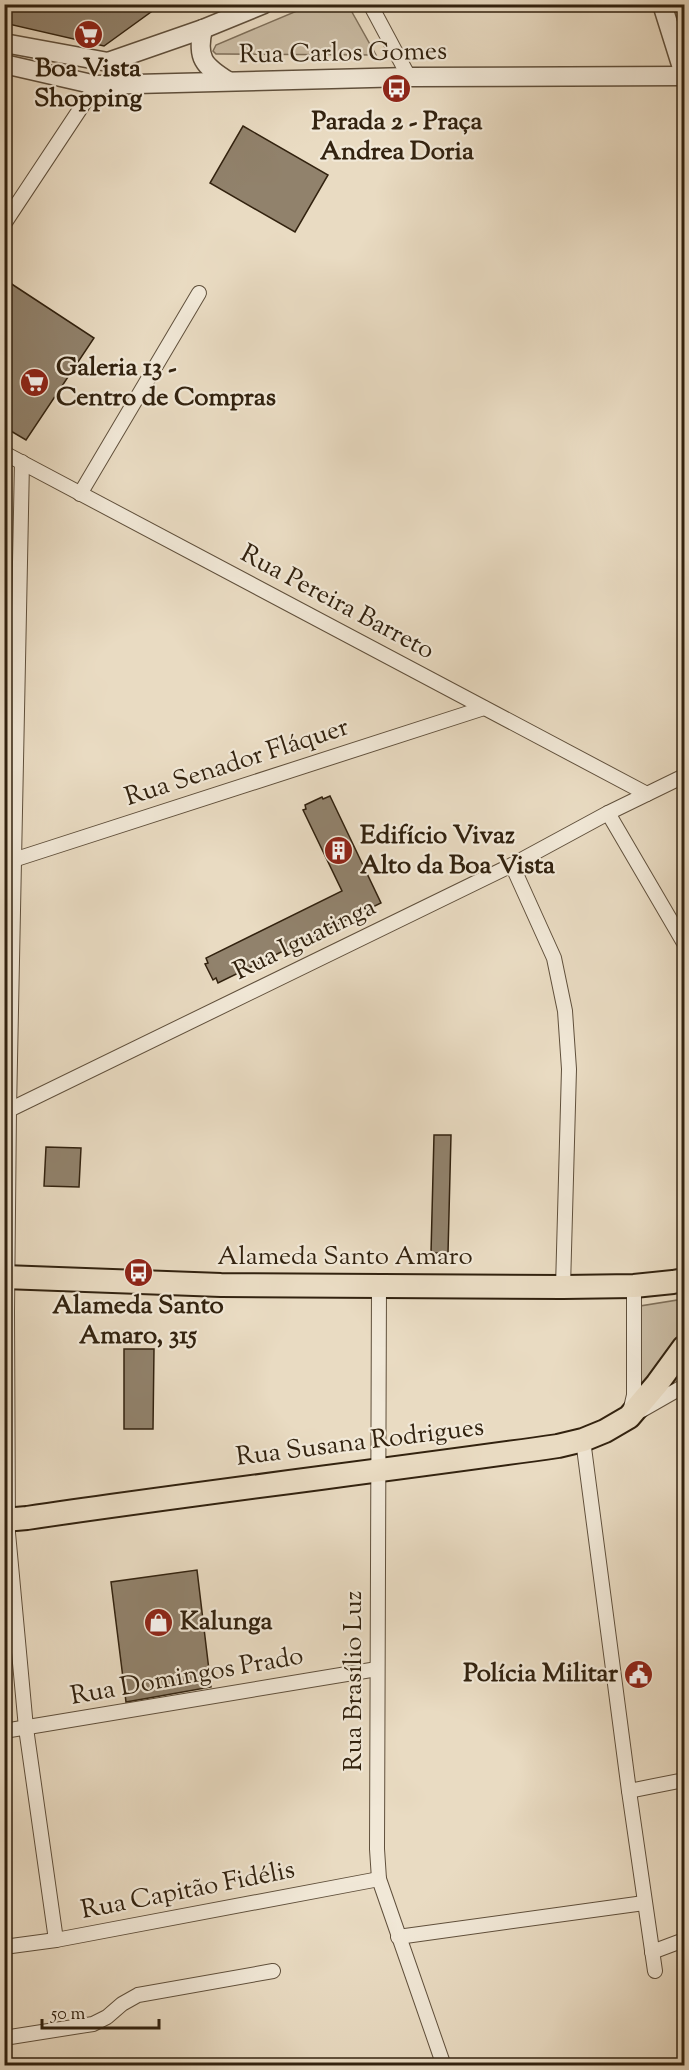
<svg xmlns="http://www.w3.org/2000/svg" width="689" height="2070" viewBox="0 0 689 2070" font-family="'Sorts Mill Goudy',serif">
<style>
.green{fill:#cabca4;stroke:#7e6f5a;stroke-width:1.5}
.building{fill:#91826c;stroke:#32220f;stroke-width:1.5}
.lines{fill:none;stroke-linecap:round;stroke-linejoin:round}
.minor-casing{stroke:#60503c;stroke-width:16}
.tertiary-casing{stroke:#60503c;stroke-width:21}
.primary-casing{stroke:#32220f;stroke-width:26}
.minor{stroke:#f1e8d7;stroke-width:14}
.tertiary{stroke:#f1e8d7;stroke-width:18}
.primary{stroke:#e9dbc2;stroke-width:22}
.labels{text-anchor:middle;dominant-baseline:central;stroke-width:4.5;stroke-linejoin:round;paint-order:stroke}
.street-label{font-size:26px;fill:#32220f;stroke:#f1e8d7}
.poi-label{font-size:26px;font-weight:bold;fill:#32220f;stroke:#f1e8d7}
</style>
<rect width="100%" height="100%" fill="#e9dbc2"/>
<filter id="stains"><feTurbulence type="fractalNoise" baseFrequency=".00333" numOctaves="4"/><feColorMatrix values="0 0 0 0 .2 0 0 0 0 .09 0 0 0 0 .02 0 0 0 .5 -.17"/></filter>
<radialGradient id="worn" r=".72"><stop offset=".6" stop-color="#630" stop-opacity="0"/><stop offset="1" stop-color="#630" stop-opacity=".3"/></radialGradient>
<!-- green -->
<g class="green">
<polygon points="348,5 376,55 223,54 216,54 213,51 216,45 311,5"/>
<polygon points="684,1299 684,1382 638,1407 634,1307"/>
</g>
<!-- building -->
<g class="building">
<polygon points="4,4 162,4 104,46 4,23"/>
<polygon points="243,126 328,175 295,232 210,183"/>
<polygon points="4,279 94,338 26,440 4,427"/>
<polygon points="330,796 381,903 218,983 216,978 213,980 205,964 208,963 206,958 342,891 303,810 306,809 305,805 322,797 323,799"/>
<polygon points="434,1135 451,1135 448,1253 431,1253"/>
<polygon points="46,1147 81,1148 79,1187 44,1186"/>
<polygon points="124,1349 154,1349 153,1429 124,1429"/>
<polygon points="197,1570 211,1687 126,1702 111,1582"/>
</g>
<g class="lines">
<defs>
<g id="minor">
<polyline points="370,4 409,77"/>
<polyline points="4,224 96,85"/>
<polyline points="4,453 647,794"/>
<polyline points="22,462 9,1110 7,1312 8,1533 26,1728 56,1940"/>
<polyline points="80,494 199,293"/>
<polyline points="608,813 684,943"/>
<polyline points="4,863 484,708"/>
<polyline points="512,865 554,958 565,1011 569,1069 563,1287"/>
<polyline points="9,1110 512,865 608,813 684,776"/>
<polyline points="379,1285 377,1849 379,1879 444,2066"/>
<polyline points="642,1410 684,1386"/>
<polyline points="630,1412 634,1395 634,1286"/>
<polyline points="583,1440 629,1791 655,1971"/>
<polyline points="4,1731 377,1669"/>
<polyline points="629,1791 684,1780"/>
<polyline points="398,1937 644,1903"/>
<polyline points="4,1947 56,1940 379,1879"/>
<polyline points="652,1952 684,1940"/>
<polyline points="4,2038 93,2024 107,2017 122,2004 138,1995 273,1971"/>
</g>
<g id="tertiary">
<polyline points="662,4 684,74"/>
<path d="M203,29C196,58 204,66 228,81"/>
<polyline points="4,43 108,62 203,29 264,4"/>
<polyline points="4,64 96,85 409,77 684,76"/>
</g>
<g id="primary">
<polyline points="4,1277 221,1285 563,1287 634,1286 673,1282 684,1280"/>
<path d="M4,1520L27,1518C204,1492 381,1471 558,1446L583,1440L605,1431L629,1417L657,1384L684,1347"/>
</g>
</defs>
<!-- minor casing -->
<use href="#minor" class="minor-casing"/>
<!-- tertiary casing -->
<use href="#tertiary" class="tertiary-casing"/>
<!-- primary casing -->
<use href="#primary" class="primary-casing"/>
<!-- minor -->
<use href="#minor" class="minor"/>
<!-- tertiary -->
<use href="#tertiary" class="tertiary"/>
<!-- primary -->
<use href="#primary" class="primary"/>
</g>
<!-- icons -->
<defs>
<symbol id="supermarket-disc" viewBox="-11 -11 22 22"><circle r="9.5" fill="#8f2418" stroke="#f1e8d7"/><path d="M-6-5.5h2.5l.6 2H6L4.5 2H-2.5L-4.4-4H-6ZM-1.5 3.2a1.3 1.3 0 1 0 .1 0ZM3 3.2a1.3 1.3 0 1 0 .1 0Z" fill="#fff"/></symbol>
<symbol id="bus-disc" viewBox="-11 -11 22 22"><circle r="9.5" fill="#8f2418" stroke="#f1e8d7"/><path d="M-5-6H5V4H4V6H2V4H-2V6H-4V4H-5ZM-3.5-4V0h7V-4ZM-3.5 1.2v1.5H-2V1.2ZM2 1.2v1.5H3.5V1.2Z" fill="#fff"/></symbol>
<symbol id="building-disc" viewBox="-11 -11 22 22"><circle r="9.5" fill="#8f2418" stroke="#f1e8d7"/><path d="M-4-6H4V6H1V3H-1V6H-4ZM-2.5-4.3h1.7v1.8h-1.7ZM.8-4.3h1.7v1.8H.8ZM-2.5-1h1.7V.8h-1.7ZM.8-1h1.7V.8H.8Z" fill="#fff"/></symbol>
<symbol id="shop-disc" viewBox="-11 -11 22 22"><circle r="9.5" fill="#8f2418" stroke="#f1e8d7"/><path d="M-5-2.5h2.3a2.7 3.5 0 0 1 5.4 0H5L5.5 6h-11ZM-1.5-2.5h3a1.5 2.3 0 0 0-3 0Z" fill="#fff"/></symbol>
<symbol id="civic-disc" viewBox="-11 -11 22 22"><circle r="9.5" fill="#8f2418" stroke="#f1e8d7"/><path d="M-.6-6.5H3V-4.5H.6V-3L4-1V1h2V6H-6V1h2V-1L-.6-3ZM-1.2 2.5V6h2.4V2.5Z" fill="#fff"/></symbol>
</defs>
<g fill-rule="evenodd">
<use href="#supermarket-disc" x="72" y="18" width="33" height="33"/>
<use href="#bus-disc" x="380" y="72" width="33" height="33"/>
<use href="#supermarket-disc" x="18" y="366" width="33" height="33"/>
<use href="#building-disc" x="322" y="834" width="33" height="33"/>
<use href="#bus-disc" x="122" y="1256" width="33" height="33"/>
<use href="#shop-disc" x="142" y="1606" width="33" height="33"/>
<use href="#civic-disc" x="622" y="1658" width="33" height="33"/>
</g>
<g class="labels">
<!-- street labels -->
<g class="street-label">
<text transform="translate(343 54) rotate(-1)">Rua Carlos Gomes</text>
<text transform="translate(337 603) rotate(28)">Rua Pereira Barreto</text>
<text transform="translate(237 763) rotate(-18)">Rua Senador Fláquer</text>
<text transform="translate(305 940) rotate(-26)">Rua Iguatinga</text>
<text x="345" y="1257">Alameda Santo Amaro</text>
<text transform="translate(360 1443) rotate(-7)">Rua Susana Rodrigues</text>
<text transform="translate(187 1677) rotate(-10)">Rua Domingos Prado</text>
<text transform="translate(354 1681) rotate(-90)">Rua Brasílio Luz</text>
<text transform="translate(188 1891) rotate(-11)">Rua Capitão Fidélis</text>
</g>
<!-- poi labels -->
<g class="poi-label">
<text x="88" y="69">Boa Vista<tspan x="88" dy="30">Shopping</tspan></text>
<text x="397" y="122">Parada 2 - Praça<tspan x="397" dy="30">Andrea Doria</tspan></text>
<text x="56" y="368" text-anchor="start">Galeria 13 -<tspan x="56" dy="30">Centro de Compras</tspan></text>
<text x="360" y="836" text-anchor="start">Edifício Vivaz<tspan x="360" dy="30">Alto da Boa Vista</tspan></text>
<text x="138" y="1306">Alameda Santo<tspan x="138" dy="30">Amaro, 315</tspan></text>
<text x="180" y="1622" text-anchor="start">Kalunga</text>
<text x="618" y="1674" text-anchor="end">Polícia Militar</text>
</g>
</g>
<!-- margin -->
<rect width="689" height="2070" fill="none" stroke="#e9dbc2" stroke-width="24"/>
<rect x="6" y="6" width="677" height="2058" fill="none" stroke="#32220f" stroke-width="3"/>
<rect x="12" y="12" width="665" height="2046" fill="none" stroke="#32220f" stroke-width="1.5"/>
<!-- scale -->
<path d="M42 2019v9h117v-9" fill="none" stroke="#32220f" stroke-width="3"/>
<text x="51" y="2019" font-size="18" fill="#32220f" stroke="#f1e8d7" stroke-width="4.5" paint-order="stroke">50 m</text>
<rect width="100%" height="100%" filter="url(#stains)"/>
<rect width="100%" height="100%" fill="url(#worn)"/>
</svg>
